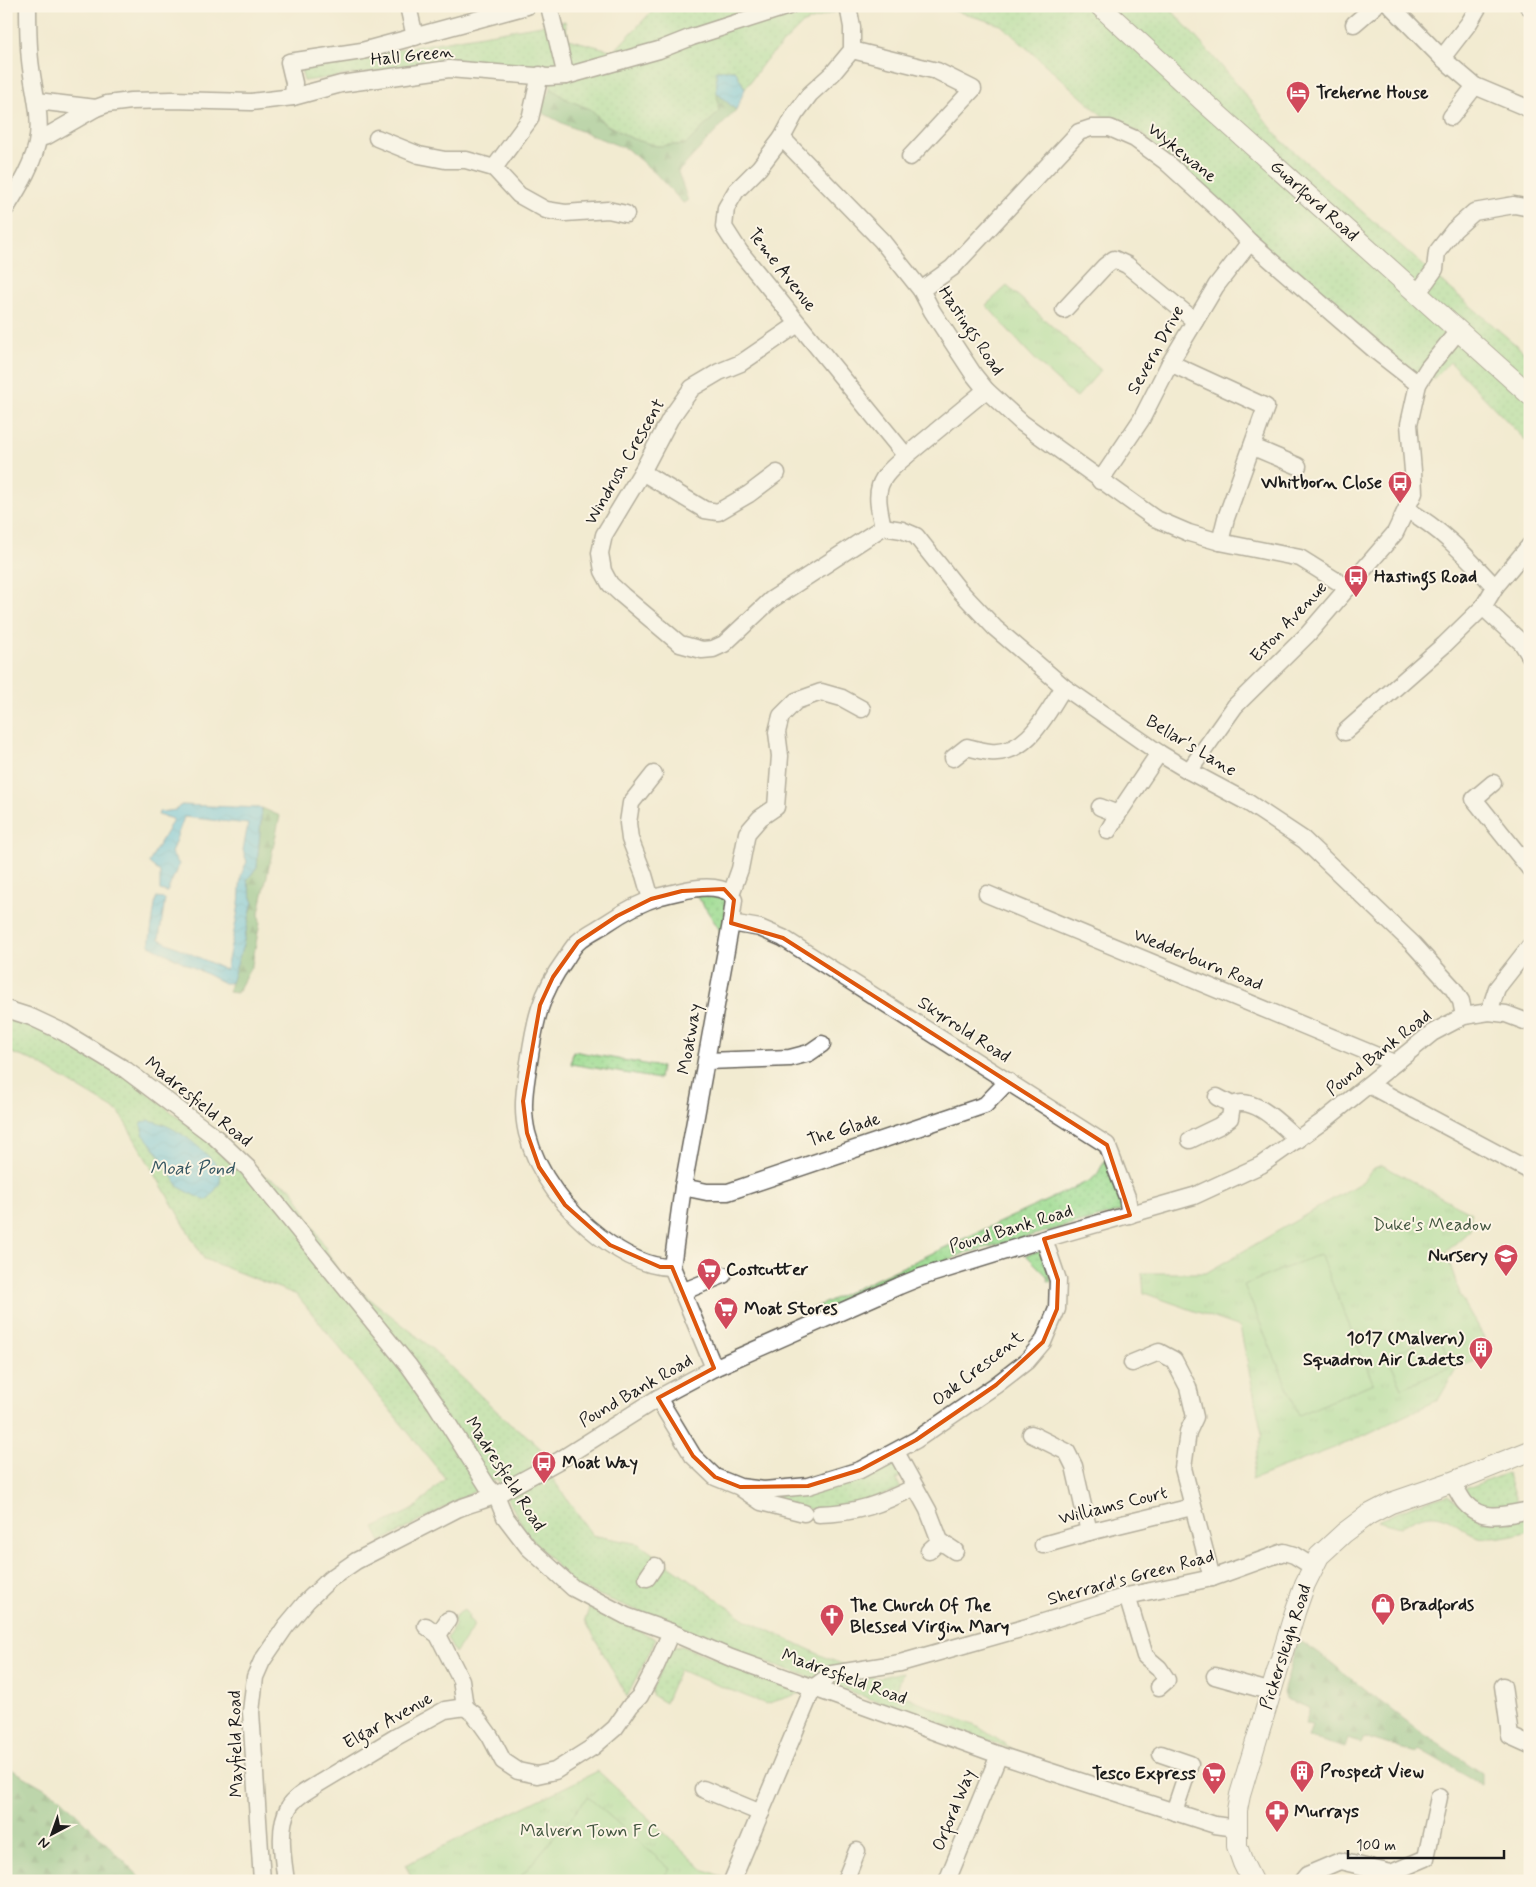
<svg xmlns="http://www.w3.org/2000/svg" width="1536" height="1887" viewBox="0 0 1536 1887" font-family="Mynerve,sans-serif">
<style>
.grass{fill:url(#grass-dots);stroke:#5c7c56}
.forest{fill:url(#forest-firs);stroke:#4c6c4c}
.park{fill:url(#park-tufts);stroke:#5c7c56}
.pitch{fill:#9bdb91;stroke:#5c7c56}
.water{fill:url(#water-waves);stroke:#40707e}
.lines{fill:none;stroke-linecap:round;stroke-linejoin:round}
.minor-casing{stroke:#67645b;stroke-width:19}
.major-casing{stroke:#67645b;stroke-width:22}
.minor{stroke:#fff;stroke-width:16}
.major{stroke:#fff;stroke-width:20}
.marked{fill:none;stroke:#de560d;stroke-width:4;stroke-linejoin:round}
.labels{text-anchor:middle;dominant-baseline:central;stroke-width:4;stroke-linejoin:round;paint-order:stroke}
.street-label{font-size:18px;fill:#1c1c1c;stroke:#fcf5e5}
.poi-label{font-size:18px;font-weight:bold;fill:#1c1c1c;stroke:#fcf5e5;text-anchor:start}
.park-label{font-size:18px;fill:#42553f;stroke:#fcf5e5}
.water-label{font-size:19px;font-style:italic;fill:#355661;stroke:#fcf5e5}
</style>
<defs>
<pattern id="grass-dots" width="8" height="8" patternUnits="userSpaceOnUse" patternTransform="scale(1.25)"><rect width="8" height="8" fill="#9bdb91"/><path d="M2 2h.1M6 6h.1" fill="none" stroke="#85bb7c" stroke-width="1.8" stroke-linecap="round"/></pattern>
<pattern id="forest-firs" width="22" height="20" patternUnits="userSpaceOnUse" patternTransform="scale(1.25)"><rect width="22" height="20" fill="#7cbb7b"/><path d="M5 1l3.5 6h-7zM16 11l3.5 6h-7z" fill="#659764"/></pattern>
<pattern id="park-tufts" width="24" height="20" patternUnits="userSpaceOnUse" patternTransform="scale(1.25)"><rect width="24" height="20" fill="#9bdb91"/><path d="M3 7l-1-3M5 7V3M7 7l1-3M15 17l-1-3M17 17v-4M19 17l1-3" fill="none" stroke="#85bb7c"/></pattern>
<pattern id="water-waves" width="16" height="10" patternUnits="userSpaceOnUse" patternTransform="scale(1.25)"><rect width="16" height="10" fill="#63c3e1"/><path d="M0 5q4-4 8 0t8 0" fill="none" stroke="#55a7c0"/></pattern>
</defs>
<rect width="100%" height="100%" fill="#fcf5e5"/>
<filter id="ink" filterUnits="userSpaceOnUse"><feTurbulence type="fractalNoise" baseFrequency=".02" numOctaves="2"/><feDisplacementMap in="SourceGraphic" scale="10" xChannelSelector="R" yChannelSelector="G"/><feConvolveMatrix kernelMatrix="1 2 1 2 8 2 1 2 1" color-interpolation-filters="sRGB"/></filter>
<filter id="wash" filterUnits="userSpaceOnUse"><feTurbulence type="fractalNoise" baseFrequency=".0096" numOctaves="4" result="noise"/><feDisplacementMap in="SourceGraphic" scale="20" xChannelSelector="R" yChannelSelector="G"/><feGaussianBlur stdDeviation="1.12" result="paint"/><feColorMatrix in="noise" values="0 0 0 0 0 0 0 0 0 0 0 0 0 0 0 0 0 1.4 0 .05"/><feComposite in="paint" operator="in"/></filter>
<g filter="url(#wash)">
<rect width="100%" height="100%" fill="#f2ebd1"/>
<!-- grass -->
<g class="grass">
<polygon points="657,6 871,6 837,11 804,23 765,61 745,89 735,70 717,70 719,112 686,144 657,146 633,139 604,123 592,110 566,99 551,88 549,71 448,62 304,81 300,66 565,21 568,39 614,51"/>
<polygon points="939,6 1168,6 1231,77 1281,140 1424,266 1530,357 1530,445 1450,362 1426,386 1255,237 1141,133 1106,119 1001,25"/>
<polygon points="716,893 727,901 723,935 696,894"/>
<polygon points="6,1015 52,1031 127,1077 239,1165 292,1188 341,1276 428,1345 511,1425 524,1433 550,1457 541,1462 592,1535 639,1544 745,1619 827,1658 876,1678 903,1672 896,1692 980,1728 1014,1750 742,1653 574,1585 527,1534 497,1479 381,1542 374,1528 414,1509 445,1478 297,1295 204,1259 119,1112 34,1061 6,1051"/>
<polygon points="573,1051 661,1067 659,1079 571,1064"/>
<polygon points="1106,1158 1123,1211 963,1254 805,1319 805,1312 1089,1181 1097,1175"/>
<polygon points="1040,1251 1052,1282 1048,1281 1047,1276 1026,1255"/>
<polygon points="894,1464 902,1476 896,1479 901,1489 835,1510 806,1509 761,1497 842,1484"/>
<polygon points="1507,1473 1521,1509 1495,1511 1470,1500 1465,1489"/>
<path d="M1449,1495L1482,1521L1530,1518V1531C1514,1535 1488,1542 1473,1535C1466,1532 1460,1526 1453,1522C1435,1509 1418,1516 1400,1527L1377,1521L1416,1504Z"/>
<polygon points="590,1606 656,1639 627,1697 585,1620"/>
<polygon points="681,1646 803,1690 801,1693 766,1704 679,1670 665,1703 653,1696 651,1692 669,1651 674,1647"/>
</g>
<!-- forest -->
<g class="forest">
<polygon points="551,88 566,99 592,110 604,124 633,139 657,146 686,144 719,112 717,93 736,110 678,172 688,201 683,203 655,173 627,149 568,126 539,111"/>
<polygon points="262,808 280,816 259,913 260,922 252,965 237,993 228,992 243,945 253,901 247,880 257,867"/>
<polygon points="1302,1642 1325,1658 1422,1733 1482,1773 1482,1785 1419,1749 1416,1753 1364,1737 1361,1743 1348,1739 1345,1748 1308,1737 1312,1725 1305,1724 1310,1708 1285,1699 1283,1693 1296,1647"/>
<polygon points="6,1766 60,1797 144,1881 6,1881"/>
</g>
<!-- park -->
<g class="park">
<path d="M1007,286L1101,370L1077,397C1042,371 1015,337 986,305Z"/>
<polygon points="1382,1165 1471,1213 1470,1230 1446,1252 1461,1297 1493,1353 1457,1368 1438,1400 1352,1441 1251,1480 1262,1434 1240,1327 1144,1293 1142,1273 1206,1273 1362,1182 1374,1168"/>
<polygon points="464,1610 469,1616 468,1618 473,1623 473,1628 455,1653 447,1638 456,1624 453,1621 456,1615"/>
<polygon points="598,1771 703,1869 725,1878 724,1881 414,1881 405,1865"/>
</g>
<!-- pitch -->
<g class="pitch">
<polygon points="1320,1254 1373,1383 1299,1415 1244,1285"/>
<polygon points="1438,1334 1452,1367 1402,1388 1388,1356"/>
<polygon points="588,1797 670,1869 660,1881 517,1881"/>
</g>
<!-- water -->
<g class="water">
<polygon points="716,70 735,70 745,89 736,110 717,93"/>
<path d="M181,805L262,808L257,867L247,880L253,901L243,945L231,983H224L149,945L156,898L165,899L159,939L226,970C230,948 236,926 239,904C241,888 238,876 247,862L243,850L248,824L184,817L171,853L179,864L167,892L160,890V872L149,863C156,847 166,835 173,819L158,815L159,812L176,810Z"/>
<path d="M149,1120C178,1126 201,1148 221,1169L220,1183L208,1200L197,1197L179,1187L156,1150L143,1134L141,1124Z"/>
</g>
</g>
<g filter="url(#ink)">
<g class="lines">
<defs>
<g id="minor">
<polyline points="408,6 415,37"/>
<polyline points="549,6 566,76"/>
<path d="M848,6L852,27V50L833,73L810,94L795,114L782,138L759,168L736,191L726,208L724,227L740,252L906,456C876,481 874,488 883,527"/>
<polyline points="1391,6 1442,58 1475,86 1530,109"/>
<polyline points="1528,6 1530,7"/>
<polyline points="1354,24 1375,6"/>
<polyline points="852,50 937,71 973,89 910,157"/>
<polyline points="1442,58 1469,23 1479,6"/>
<polyline points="540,75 530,119 494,168 519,195 546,210 565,213 608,210 626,214"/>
<polyline points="293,97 294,83 289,62 362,51 527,6"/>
<polyline points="37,101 96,108"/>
<polyline points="1451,117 1475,86"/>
<polyline points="377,138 419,155 445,160 466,160 494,168"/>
<polyline points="782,138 882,241 921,290 932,311 974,375 986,390 1022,423 1154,518 1189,533 1220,542 1300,558 1348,588"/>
<polyline points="38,139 47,136 96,108 107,104 131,101 172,100 251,102 293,97 341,84 449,69 548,77 566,76 659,50 692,37 789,6"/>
<path d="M6,208C18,189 36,160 38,137C41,114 34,92 31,68C28,48 28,27 28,6"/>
<polyline points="921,290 952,268 1079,132 1091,128 1110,128 1135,139 1165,161 1220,211 1250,242 1377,352 1418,384"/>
<polyline points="1417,294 1435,269 1437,252 1454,230 1474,212 1514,205 1530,208"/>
<polyline points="1064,310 1105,266 1114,259 1127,265 1195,321"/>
<polyline points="798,324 741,363 719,372 692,388 670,419 642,472 604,535 600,553 603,571 610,584 622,595 680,644 702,650 713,649 724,644 771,600 883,527"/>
<polyline points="1170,363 1266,407 1226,518 1220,542"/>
<polyline points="1253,447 1298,466"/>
<polyline points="906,456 986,390"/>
<polyline points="642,472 705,510 718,512 749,494 777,473"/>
<polyline points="1100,481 1141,420 1170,363 1216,286 1250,242"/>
<polyline points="883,527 902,530 916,536 959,590 995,628 1064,687 1159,753 1189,771 1247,802 1304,840 1413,944 1452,987 1461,1001 1464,1016"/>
<polyline points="1495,587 1530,545"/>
<polyline points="1483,607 1522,643 1530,656"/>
<path d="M1345,732L1444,645L1483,607L1495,587C1469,559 1441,528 1407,510"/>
<path d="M953,758L967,747C975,749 982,751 990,752C1028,756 1047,712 1064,687"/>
<polyline points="1189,771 1235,706 1308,634 1395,533 1414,493 1413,471 1409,424 1418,384 1428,368 1458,331"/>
<polyline points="1493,783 1474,799 1530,869"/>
<polyline points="1100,807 1118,814 1159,753"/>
<polyline points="1108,831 1118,814"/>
<polyline points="987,894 1394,1063"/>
<polyline points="651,899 644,875 630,839 628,823 631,803 654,774"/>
<polyline points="731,923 760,928 783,938 1107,1145 1127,1197 1130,1215"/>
<polyline points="6,1009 31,1017 63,1032 126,1070 215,1137 248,1168 409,1366 435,1403 488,1487 496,1495 505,1517 528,1547 573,1588 626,1616 671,1632 731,1658 999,1755 1215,1825 1236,1828"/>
<polyline points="1489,1012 1497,988 1530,946"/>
<polyline points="707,1061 790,1058 809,1053 822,1044"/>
<polyline points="1369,1085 1530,1171"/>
<path d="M1217,1097L1232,1105C1255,1095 1282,1126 1298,1140"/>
<polyline points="1190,1140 1219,1126 1230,1118 1232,1105"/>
<polyline points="683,1187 707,1192 728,1192 985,1105 1008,1081"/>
<path d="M672,1267C646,1268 620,1252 600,1237C567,1212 537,1174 527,1133C521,1109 525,1086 529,1062C535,1021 540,994 565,960C569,954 573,946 578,942C586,934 598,929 607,923C623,912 642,902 661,896C682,891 712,881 731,894"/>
<polyline points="682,1292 723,1275"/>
<polyline points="1132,1363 1159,1352 1174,1360 1188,1387 1195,1417 1188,1432 1183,1468 1212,1578"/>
<polyline points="714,1368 672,1267 683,1187 731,923 734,900 731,894 740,869 747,833 760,818 776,807 780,756 777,732 781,716 796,701 821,692 842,698 862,709"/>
<polyline points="658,1398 693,1456 715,1477 740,1487 764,1490 808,1486 860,1470 916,1440 996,1385 1027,1361 1043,1342 1057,1309 1058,1280 1044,1239"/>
<polyline points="1031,1434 1067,1452 1074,1466 1089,1532"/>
<polyline points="896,1452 928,1510 940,1541 955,1551"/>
<path d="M1452,1482C1457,1489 1460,1497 1465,1503C1483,1523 1508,1514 1530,1510"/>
<polyline points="742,1489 761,1502 804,1513"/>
<path d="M819,1514C858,1513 881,1504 915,1487"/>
<polyline points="1043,1545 1089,1532 1192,1507"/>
<polyline points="929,1551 940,1541"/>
<polyline points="647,1578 655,1566"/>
<polyline points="1127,1596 1145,1656 1159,1668 1167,1680 1159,1687"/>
<polyline points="426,1626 438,1635 461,1680 465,1707"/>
<polyline points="438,1635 448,1620"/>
<polyline points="1215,1676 1272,1692"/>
<polyline points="1503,1686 1510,1736 1530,1745"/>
<polyline points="1161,1754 1190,1764 1174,1812"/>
<polyline points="703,1789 761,1813"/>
<path d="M262,1881L251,1712L255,1677L262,1661L286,1626L307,1601L330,1579L356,1561L457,1509C471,1503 483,1501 496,1495L560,1460L658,1398L714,1368L899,1286L921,1277L1044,1239L1194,1196L1261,1165L1326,1119L1432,1033L1464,1016L1489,1012L1506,1014L1530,1023"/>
<path d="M286,1881C283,1859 277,1827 289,1807C294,1798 305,1792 313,1787L396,1737L445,1710L465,1707L475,1715L490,1736L503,1761L518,1771L537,1775L555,1771L593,1747L615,1728L631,1705L640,1696L656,1666L671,1632"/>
<polyline points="732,1881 813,1688 832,1674 900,1663 1031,1626 1127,1596 1212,1578 1284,1552 1294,1555 1313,1567"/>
<polyline points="845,1881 857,1851"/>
<polyline points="947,1881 999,1755"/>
<polyline points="1302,1881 1307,1875 1340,1861 1391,1873 1426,1858 1439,1797"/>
</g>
<g id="major">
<polyline points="1100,6 1203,101 1530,395"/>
<polyline points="1252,1881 1243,1863 1237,1846 1237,1810 1240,1795 1295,1612 1305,1584 1319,1556 1344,1533 1368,1515 1391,1503 1452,1482 1530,1451"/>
</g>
</defs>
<!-- minor casing -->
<use href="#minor" class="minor-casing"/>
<!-- major casing -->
<use href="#major" class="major-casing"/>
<!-- minor -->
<use href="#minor" class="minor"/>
<!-- major -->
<use href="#major" class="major"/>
</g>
</g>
<!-- marked area -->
<path d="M0 0H1536V1887H0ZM724,889L734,900L731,923L783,938L1107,1145L1130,1215L1044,1239L1058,1280L1057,1309L1043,1342L996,1385L916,1440L860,1470L808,1486L740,1487L715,1477L693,1456L658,1398L714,1368L672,1267H660L610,1245L565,1205L539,1167L527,1133L523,1101L540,1005L553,977L578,942L617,916L651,899L682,891Z" fill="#f2ebd1" fill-opacity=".55" fill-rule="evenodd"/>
<path class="marked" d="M724,889L734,900L731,923L783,938L1107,1145L1130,1215L1044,1239L1058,1280L1057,1309L1043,1342L996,1385L916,1440L860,1470L808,1486L740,1487L715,1477L693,1456L658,1398L714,1368L672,1267H660L610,1245L565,1205L539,1167L527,1133L523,1101L540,1005L553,977L578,942L617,916L651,899L682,891Z"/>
<!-- icons -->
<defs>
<symbol id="hotel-pin" viewBox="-11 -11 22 30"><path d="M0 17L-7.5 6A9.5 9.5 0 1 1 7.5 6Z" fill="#d1495b" stroke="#fcf5e5"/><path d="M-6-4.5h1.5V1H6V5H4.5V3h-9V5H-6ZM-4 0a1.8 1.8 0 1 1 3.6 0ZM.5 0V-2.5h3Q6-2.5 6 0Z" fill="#fff"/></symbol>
<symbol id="bus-pin" viewBox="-11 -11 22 30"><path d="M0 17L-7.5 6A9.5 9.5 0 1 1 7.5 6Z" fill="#d1495b" stroke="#fcf5e5"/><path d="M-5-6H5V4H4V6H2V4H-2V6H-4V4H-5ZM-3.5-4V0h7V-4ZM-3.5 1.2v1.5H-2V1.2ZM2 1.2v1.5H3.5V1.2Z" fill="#fff"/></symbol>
<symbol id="school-pin" viewBox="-11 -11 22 30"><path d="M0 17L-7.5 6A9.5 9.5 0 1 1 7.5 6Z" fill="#d1495b" stroke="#fcf5e5"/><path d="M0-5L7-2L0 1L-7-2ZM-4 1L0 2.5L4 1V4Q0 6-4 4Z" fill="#fff"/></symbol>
<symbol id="supermarket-pin" viewBox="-11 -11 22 30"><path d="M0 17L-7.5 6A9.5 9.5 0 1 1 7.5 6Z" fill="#d1495b" stroke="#fcf5e5"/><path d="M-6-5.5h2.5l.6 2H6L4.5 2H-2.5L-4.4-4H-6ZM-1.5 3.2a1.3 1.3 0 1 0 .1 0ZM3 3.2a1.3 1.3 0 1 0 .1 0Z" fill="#fff"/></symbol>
<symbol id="building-pin" viewBox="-11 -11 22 30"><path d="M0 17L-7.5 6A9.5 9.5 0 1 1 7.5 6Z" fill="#d1495b" stroke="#fcf5e5"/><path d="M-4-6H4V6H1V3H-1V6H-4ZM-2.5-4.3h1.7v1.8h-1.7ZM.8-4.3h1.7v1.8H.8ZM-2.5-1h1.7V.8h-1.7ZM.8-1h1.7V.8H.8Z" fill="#fff"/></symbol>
<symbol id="shop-pin" viewBox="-11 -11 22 30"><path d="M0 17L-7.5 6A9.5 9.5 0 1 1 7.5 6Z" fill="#d1495b" stroke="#fcf5e5"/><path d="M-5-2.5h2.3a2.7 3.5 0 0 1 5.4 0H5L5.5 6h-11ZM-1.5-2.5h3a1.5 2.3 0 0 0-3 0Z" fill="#fff"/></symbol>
<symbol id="church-pin" viewBox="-11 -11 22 30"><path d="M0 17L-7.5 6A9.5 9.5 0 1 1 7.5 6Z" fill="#d1495b" stroke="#fcf5e5"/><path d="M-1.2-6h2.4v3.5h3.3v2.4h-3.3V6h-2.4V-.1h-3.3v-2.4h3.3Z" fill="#fff"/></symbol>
<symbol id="pharmacy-pin" viewBox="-11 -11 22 30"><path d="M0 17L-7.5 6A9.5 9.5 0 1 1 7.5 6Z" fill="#d1495b" stroke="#fcf5e5"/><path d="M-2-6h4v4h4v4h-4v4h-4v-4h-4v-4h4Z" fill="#fff"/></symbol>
</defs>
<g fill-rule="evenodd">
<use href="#hotel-pin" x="1284" y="79" width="28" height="38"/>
<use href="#bus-pin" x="1386" y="469" width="28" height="38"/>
<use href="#bus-pin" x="1342" y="563" width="28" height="38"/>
<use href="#school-pin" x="1492" y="1242" width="28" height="38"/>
<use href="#supermarket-pin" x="695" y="1256" width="28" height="38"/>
<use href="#supermarket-pin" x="712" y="1295" width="28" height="38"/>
<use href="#building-pin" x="1467" y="1335" width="28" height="38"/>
<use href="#bus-pin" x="530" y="1449" width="28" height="38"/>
<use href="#shop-pin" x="1369" y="1591" width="28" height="38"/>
<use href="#church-pin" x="818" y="1602" width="28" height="38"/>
<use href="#building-pin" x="1288" y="1758" width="28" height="38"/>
<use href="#supermarket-pin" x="1200" y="1760" width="28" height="38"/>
<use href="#pharmacy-pin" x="1263" y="1798" width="28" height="38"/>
</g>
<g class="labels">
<!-- street labels -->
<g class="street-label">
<text transform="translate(412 56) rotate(-6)">Hall Green</text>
<text transform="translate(1182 153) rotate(39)">Wykewane</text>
<text transform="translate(1314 201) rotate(42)">Guarlford Road</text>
<text transform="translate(782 270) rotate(52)">Teme Avenue</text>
<text transform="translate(971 331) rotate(56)">Hastings Road</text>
<text transform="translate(1156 350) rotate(-61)">Severn Drive</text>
<text transform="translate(625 462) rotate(-60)">Windrush Crescent</text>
<text transform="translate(1289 622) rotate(-47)">Eston Avenue</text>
<text transform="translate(1191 746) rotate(31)">Bellar's Lane</text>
<text transform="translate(1198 960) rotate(22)">Wedderburn Road</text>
<text transform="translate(964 1030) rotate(33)">Skyrrold Road</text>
<text transform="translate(690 1039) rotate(-80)">Moatway</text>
<text transform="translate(1379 1053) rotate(-38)">Pound Bank Road</text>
<text transform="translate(198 1102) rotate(39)">Madresfield Road</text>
<text transform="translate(844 1130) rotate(-18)">The Glade</text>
<text transform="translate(1011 1229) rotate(-17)">Pound Bank Road</text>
<text transform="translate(978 1369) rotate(-38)">Oak Crescent</text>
<text transform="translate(636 1391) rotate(-30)">Pound Bank Road</text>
<text transform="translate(505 1474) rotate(57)">Madresfield Road</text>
<text transform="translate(1113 1506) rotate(-14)">Williams Court</text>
<text transform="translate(1131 1578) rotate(-15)">Sherrard's Green Road</text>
<text transform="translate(1286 1647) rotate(-72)">Pickersleigh Road</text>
<text transform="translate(844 1677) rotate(20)">Madresfield Road</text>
<text transform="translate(388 1721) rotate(-29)">Elgar Avenue</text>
<text transform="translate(236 1744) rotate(-91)">Mayfield Road</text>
<text transform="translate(954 1810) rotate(-68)">Orford Way</text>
</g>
<!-- poi labels -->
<g class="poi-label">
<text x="1316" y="93">Treherne House</text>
<text x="1382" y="483" text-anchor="end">Whitborn Close</text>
<text x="1374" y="577">Hastings Road</text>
<text x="1488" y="1256" text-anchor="end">Nursery</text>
<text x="726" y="1270">Costcutter</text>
<text x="744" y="1309">Moat Stores</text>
<text x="1464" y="1339" text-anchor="end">1017 (Malvern)<tspan x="1464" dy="21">Squadron Air Cadets</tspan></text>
<text x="562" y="1463">Moat Way</text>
<text x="1400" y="1605">Bradfords</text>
<text x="850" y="1606">The Church Of The<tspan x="850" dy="21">Blessed Virgin Mary</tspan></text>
<text x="1320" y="1772">Prospect View</text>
<text x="1196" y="1774" text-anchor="end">Tesco Express</text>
<text x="1294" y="1812">Murrays</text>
</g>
<!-- park labels -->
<g class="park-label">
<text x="1432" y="1225">Duke's Meadow</text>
<text x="590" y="1831">Malvern Town F C</text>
</g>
<!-- water labels -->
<g class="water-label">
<text x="192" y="1168">Moat Pond</text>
</g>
</g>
<!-- margin -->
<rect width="1536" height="1887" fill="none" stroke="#fcf5e5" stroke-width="25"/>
<!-- north arrow -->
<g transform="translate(52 1834) rotate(221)" stroke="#fcf5e5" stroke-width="4" paint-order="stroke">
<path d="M0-4L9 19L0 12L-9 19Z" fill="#1c1c1c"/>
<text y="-8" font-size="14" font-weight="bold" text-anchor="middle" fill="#1c1c1c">N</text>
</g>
<!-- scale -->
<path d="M1348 1850v8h156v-8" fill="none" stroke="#1c1c1c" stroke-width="2.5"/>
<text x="1356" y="1850" font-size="15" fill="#1c1c1c" stroke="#fcf5e5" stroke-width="4" paint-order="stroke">100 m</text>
</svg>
